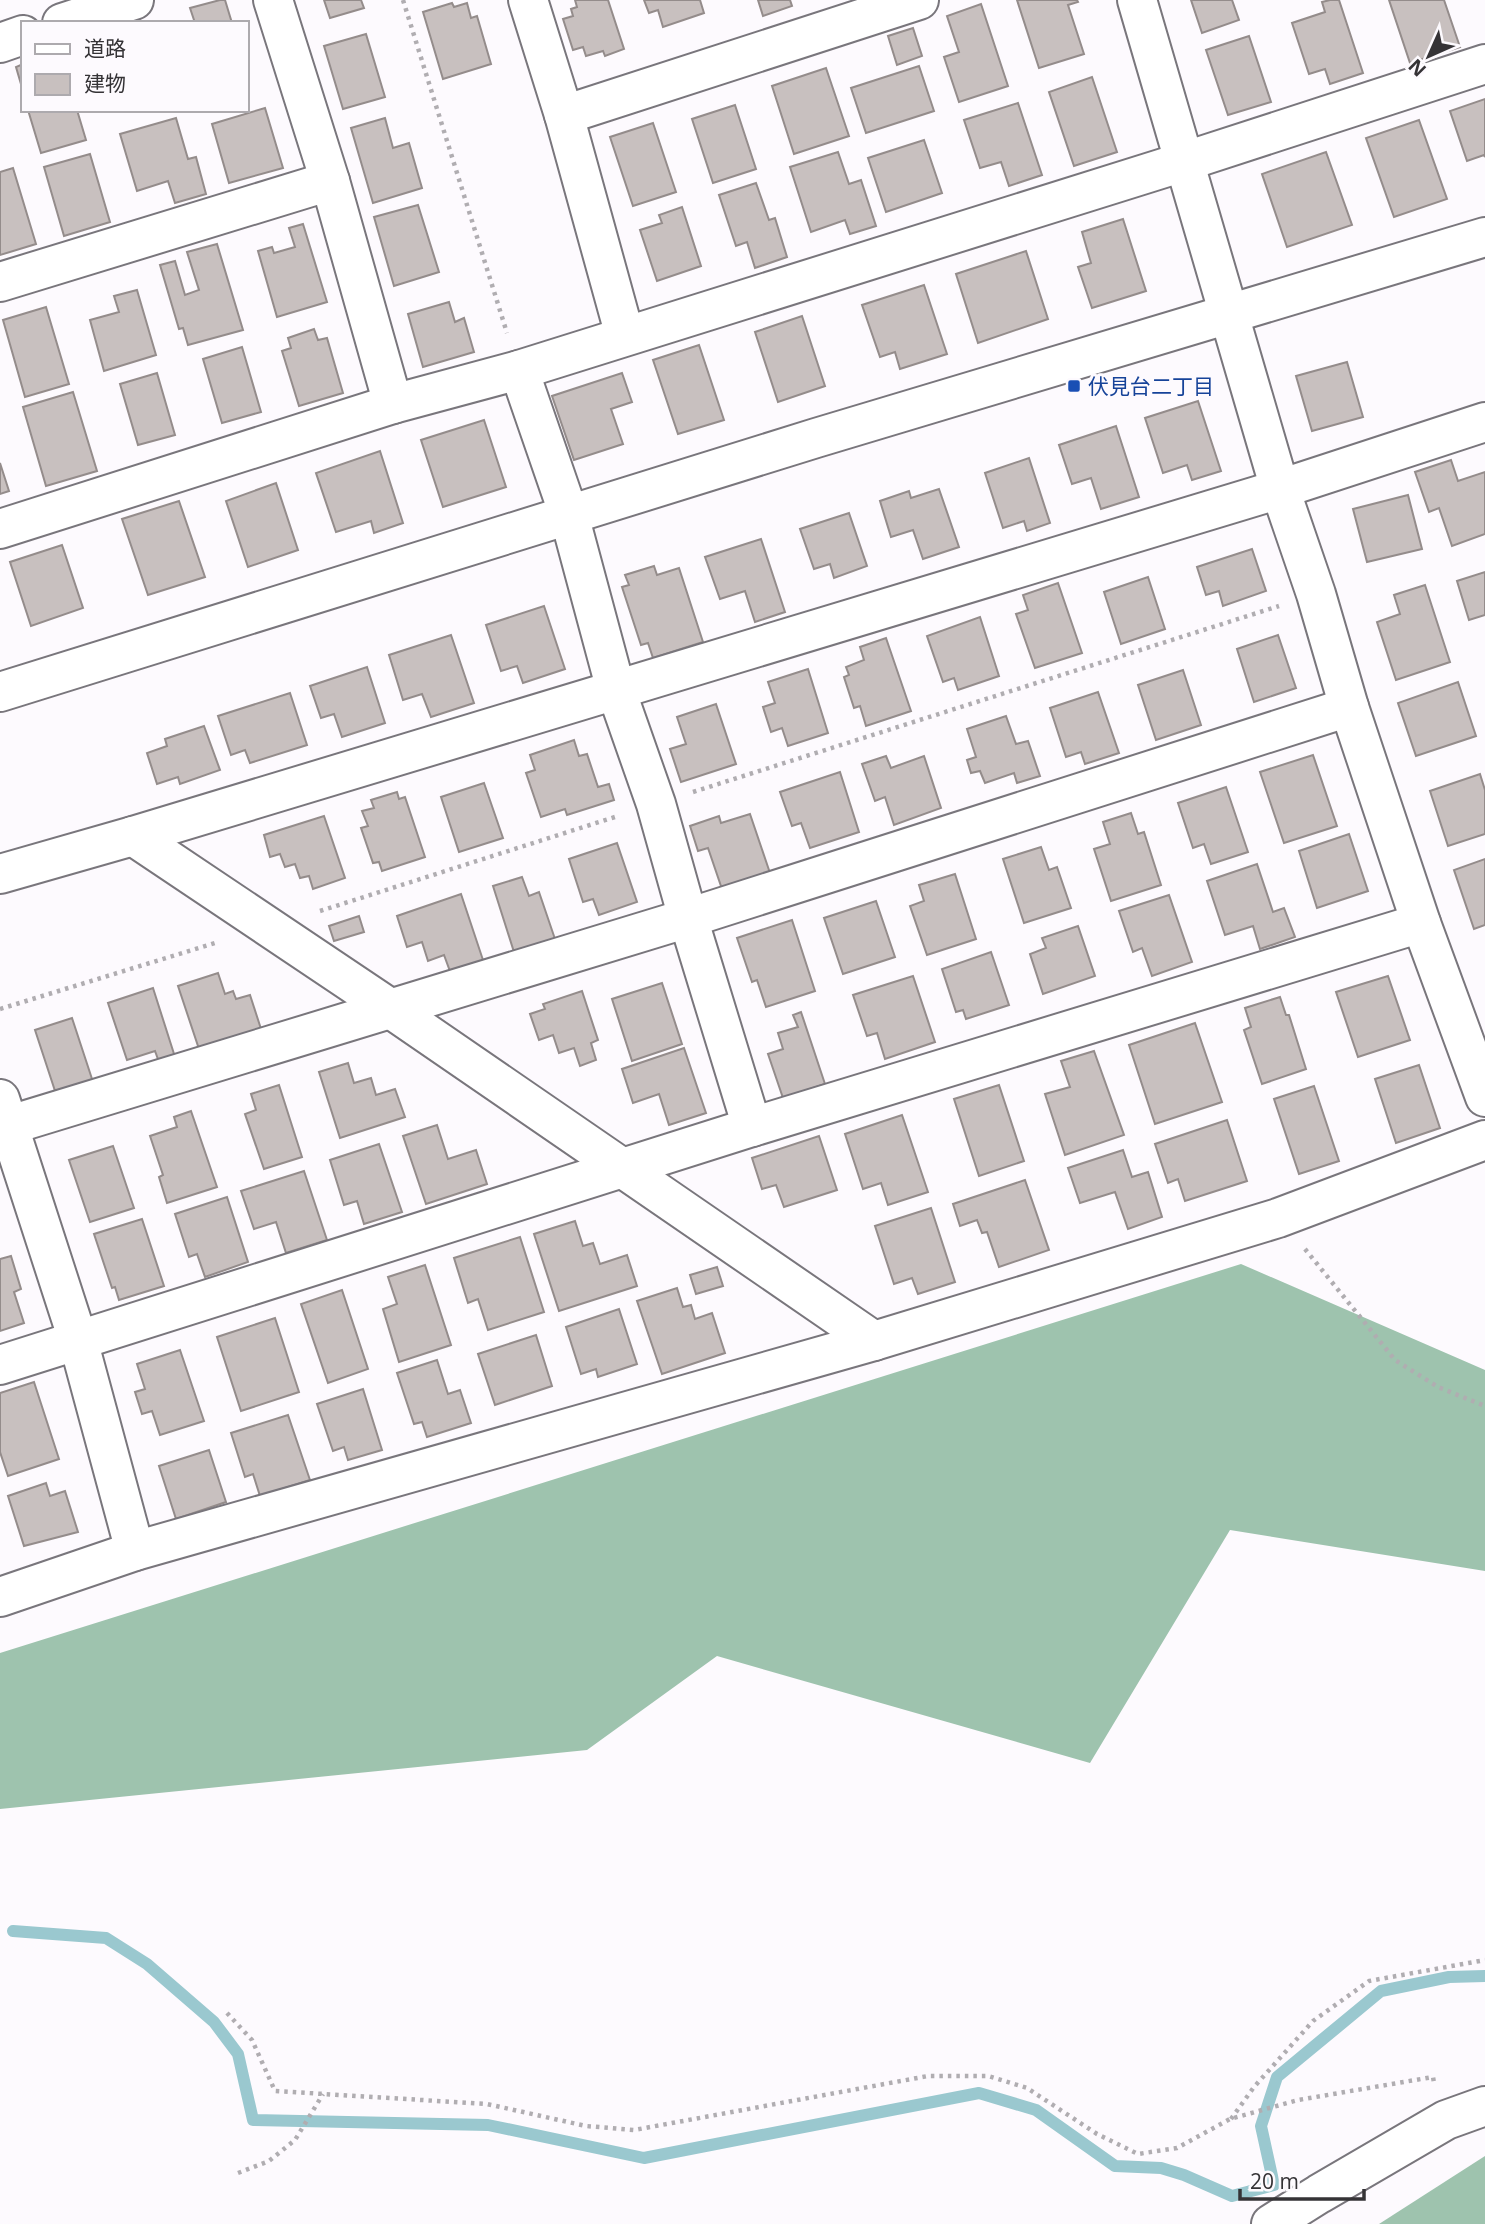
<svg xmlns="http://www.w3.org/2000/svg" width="1485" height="2224" viewBox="0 0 1485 2224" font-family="'Open Sans','Noto Sans JP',sans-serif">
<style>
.forest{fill:#9ec3ae}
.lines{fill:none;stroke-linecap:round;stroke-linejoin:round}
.stream{stroke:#9ac8cf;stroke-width:12}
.building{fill:#c8c0bf;stroke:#948c8b;stroke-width:2}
.minor-casing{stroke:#79767c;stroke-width:42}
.path{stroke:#b0adb1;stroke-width:4.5;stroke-dasharray:3.5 5;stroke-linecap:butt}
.minor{stroke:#fff;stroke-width:38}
.transit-dot{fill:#1a4fb4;stroke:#fdfafe;stroke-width:2.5}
.labels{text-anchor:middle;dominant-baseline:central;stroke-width:6;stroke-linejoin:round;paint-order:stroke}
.transit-label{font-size:21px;fill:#164399;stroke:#fdfafe;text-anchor:start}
</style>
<rect width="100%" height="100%" fill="#fdfafe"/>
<!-- forest -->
<g class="forest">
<polygon points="1241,1264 1485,1370 1485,1571 1230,1530 1090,1763 717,1656 587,1750 0,1809 0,1653"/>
<polygon points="1485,2156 1485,2224 1379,2224"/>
</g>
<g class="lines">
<!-- stream -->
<polyline class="stream" points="13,1931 106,1938 147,1964 214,2022 238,2054 253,2120 488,2125 644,2158 979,2093 1036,2110 1115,2166 1161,2168 1184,2175 1232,2196 1274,2185 1261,2126 1277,2077 1381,1991 1449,1977 1485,1976"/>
</g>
<!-- building -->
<g class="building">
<polygon points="220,0 225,0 232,23 195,23 190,8"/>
<polygon points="324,0 361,0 364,8 330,18"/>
<polygon points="575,0 608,0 624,49 605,56 603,51 586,56 583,47 573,50 563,19 573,16 571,9 577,7"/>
<polygon points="644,0 700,0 704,13 663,27 658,10 649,13"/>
<polygon points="758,0 790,0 792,6 763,16"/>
<polygon points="1017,0 1077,0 1078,2 1068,5 1084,54 1039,68"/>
<polygon points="1191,0 1232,0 1239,20 1202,33"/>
<polygon points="1330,0 1339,0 1363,73 1330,84 1325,69 1309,74 1292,23 1325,12 1322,2"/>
<polygon points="1389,0 1444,0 1460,47 1410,63"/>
<polygon points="452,3 454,7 467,3 471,18 477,16 491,64 443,79 423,12"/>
<polygon points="981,4 1008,86 959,102 944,57 959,52 947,16"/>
<polygon points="913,28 922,56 897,65 888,36"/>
<polygon points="366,34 385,97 343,109 324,46"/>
<polygon points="1249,36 1271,102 1228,115 1206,50"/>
<polygon points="23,64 23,91 16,67"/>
<polygon points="919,66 934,111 866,133 851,88"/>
<polygon points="826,68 849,136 794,154 772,86"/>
<polygon points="1092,77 1117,152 1074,166 1049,92"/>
<polygon points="1485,99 1485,157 1484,155 1467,161 1450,111"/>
<polygon points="1018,103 1042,175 1009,186 1001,162 980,168 964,120"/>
<polygon points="735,105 756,169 713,183 692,119"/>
<polygon points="265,108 283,168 229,183 212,124"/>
<polygon points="28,110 77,110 86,140 41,153"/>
<polygon points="176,118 188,159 196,157 206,194 175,203 168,181 137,191 120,134"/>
<polygon points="385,118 393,148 409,143 422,188 373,203 351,128"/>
<polygon points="1419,120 1447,199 1394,217 1366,138"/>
<polygon points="653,123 676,192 633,206 610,137"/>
<polygon points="924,140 942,193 886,212 868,158"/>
<polygon points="838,152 849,184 861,180 876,226 850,234 845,220 811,232 790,167"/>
<polygon points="1326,152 1352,225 1287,247 1262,174"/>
<polygon points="90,154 110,222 64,236 44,167"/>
<polygon points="13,168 36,244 0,255 0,172"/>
<polygon points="756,183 769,220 775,218 787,257 755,268 747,242 736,246 719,195"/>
<polygon points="418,205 439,272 394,286 374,217"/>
<polygon points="682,207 701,266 657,281 640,230 662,223 659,215"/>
<polygon points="1123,219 1146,291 1092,308 1078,267 1091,263 1082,232"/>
<polygon points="303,224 327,302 277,317 258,251 272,247 274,253 295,247 289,228"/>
<polygon points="217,244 243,330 188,345 183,328 179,329 160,265 175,261 185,295 199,290 187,252"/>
<polygon points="1026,251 1048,319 978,343 956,274"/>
<polygon points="924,285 947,354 900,369 895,352 880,357 862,305"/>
<polygon points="137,290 156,355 104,371 90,320 119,312 114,296"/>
<polygon points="449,302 455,322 464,318 474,352 423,367 408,314"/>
<polygon points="46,307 69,384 25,397 3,320"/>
<polygon points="802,316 825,386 778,402 755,332"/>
<polygon points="314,329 318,340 327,338 343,393 299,406 282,351 291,348 288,338"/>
<polygon points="699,345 724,420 678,434 653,360"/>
<polygon points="242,347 261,412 222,423 203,359"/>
<polygon points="1347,362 1363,417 1312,431 1296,376"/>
<polygon points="157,373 175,435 138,445 120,384"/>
<polygon points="622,373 632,402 611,409 623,444 574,460 552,396"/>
<polygon points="73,392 97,471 46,486 23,407"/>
<polygon points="1198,401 1221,471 1192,480 1187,465 1163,473 1145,418"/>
<polygon points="484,420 506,487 443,507 421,440"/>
<polygon points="1116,426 1139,497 1101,509 1091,478 1072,484 1059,445"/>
<polygon points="380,451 403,523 374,533 371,521 336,532 316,473"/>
<polygon points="1029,458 1050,523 1027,531 1024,521 1003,528 985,473"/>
<polygon points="1451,460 1458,481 1485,472 1485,534 1452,546 1439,508 1429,512 1415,472"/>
<polygon points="0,463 9,491 0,494"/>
<polygon points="276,483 298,550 248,567 226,501"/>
<polygon points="939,489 959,547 923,559 913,530 891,537 880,501 909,491 911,498"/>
<polygon points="1408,495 1422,549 1367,562 1353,509"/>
<polygon points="179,501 205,577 148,595 122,519"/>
<polygon points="849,513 867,566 834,578 830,564 814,569 800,529"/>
<polygon points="761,539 785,612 755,622 745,591 720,599 705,557"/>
<polygon points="62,545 83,608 31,626 10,562"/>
<polygon points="1252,549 1266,591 1223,606 1219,591 1206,595 1197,567"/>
<polygon points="654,566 657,575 679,568 703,642 653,658 648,643 641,645 622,587 629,585 625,575"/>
<polygon points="1485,572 1485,615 1469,620 1457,581"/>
<polygon points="1148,577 1165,629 1121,644 1104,592"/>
<polygon points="1058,583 1082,653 1035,668 1016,614 1028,610 1023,595"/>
<polygon points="1425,585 1450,662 1396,680 1377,622 1400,614 1394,595"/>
<polygon points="544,606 565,669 523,683 517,666 501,671 486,625"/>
<polygon points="980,617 999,676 958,690 954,678 943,682 927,636"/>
<polygon points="451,635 474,703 431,717 422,694 403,700 389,655"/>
<polygon points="1278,635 1296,688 1254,702 1237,649"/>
<polygon points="886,638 911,711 866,726 860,706 854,708 844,677 849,675 846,667 864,660 860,647"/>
<polygon points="367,667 385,723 342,737 334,714 321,718 310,686"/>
<polygon points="808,669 828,733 788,746 782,728 771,732 763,707 775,703 768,682"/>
<polygon points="1183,670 1201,725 1156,740 1138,685"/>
<polygon points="1458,682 1476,736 1416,756 1398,703"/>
<polygon points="1098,692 1119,753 1085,764 1081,752 1066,757 1050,708"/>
<polygon points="290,693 307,745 250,763 245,750 231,755 218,716"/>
<polygon points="716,704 736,764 681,782 670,749 686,744 677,717"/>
<polygon points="1006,716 1016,744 1028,741 1040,776 1017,783 1014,773 985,783 980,771 971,773 967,760 976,757 967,729"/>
<polygon points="204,726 220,770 180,784 178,777 157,784 147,753 167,746 165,739"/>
<polygon points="574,740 579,756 587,754 598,787 609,784 614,800 567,815 565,809 541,817 526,773 535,770 530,755"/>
<polygon points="1313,755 1337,826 1284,843 1260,772"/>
<polygon points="886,756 891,768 924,756 941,808 894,825 885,797 875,801 862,764"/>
<polygon points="840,772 859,832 810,848 801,823 792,826 780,792"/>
<polygon points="1480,774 1485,790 1485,834 1448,846 1430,791"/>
<polygon points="484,783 503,838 459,852 441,797"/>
<polygon points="1226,787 1248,852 1211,864 1204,844 1193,848 1178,803"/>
<polygon points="397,792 399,799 405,797 425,857 382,871 379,862 373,863 361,828 368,826 362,811 374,808 371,800"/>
<polygon points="1131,813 1138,834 1144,832 1161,885 1111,901 1094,849 1110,844 1103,822"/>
<polygon points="750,814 771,876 723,892 708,848 698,851 690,826 719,816 721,823"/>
<polygon points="324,816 345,878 313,889 309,876 300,878 295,864 285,867 280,854 270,857 264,835"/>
<polygon points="1349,834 1368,891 1317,908 1299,851"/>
<polygon points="617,843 637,902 599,915 593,899 583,902 569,859"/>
<polygon points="1041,847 1049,870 1057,867 1071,908 1024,923 1003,859"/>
<polygon points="1485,859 1485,925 1474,929 1454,870"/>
<polygon points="1257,864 1273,912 1284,908 1295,937 1260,949 1253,926 1225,935 1207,881"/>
<polygon points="955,874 976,939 927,955 910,906 924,901 919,885"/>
<polygon points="522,877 529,896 539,892 555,939 514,952 493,886"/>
<polygon points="461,894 484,963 451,974 444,955 428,961 422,942 407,947 397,916"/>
<polygon points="1169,895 1192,962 1152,976 1142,948 1133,952 1119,911"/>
<polygon points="876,901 895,957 843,974 824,918"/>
<polygon points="359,916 364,932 334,941 329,926"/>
<polygon points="792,920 815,991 766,1007 757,980 752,982 737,938"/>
<polygon points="1078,926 1095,976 1043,994 1030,954 1046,948 1042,938"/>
<polygon points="991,952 1009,1005 966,1019 963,1010 956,1012 942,969"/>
<polygon points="218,973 225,994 233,991 236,999 250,995 262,1032 200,1052 178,986"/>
<polygon points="913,976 935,1042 885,1059 877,1033 867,1036 853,995"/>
<polygon points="1388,976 1410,1040 1358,1057 1336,992"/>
<polygon points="662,983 682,1044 632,1061 612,999"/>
<polygon points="153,988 175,1057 159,1062 155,1051 127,1060 108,1003"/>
<polygon points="582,991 598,1040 591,1043 596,1060 580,1066 574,1048 559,1053 553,1035 539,1040 530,1014 545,1009 543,1004"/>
<polygon points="1280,997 1286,1015 1289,1015 1306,1069 1262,1084 1244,1030 1251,1027 1245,1008"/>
<polygon points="801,1012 825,1084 783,1098 768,1054 783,1049 778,1033 798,1027 793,1015"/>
<polygon points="72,1018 94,1085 57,1097 35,1030"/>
<polygon points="1195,1023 1222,1102 1155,1124 1129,1045"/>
<polygon points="684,1048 706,1113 669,1125 659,1094 633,1103 622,1069"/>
<polygon points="1094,1051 1124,1135 1065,1155 1045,1094 1070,1087 1061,1061"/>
<polygon points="348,1063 354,1083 371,1078 376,1095 395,1089 405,1117 340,1138 319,1072"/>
<polygon points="1419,1065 1440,1128 1396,1143 1375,1079"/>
<polygon points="279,1085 302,1157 264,1169 245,1114 256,1110 251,1094"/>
<polygon points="999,1085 1024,1161 979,1176 954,1099"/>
<polygon points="1314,1086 1339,1161 1299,1174 1274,1099"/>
<polygon points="191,1111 217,1187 167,1203 159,1177 163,1175 150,1136 177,1127 174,1117"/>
<polygon points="902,1115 928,1192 888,1205 881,1183 863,1189 845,1134"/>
<polygon points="1227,1120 1247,1181 1185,1201 1178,1179 1168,1183 1155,1144"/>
<polygon points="437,1125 448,1159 476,1150 487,1184 426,1204 403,1136"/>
<polygon points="819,1136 837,1190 784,1207 776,1185 762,1189 752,1158"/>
<polygon points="379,1144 402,1212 364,1224 357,1201 344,1205 330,1160"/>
<polygon points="113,1146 134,1208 90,1222 69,1160"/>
<polygon points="1123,1150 1132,1177 1148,1172 1162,1217 1128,1229 1115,1192 1080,1203 1068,1168"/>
<polygon points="304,1171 327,1240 286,1253 276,1222 254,1229 241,1191"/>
<polygon points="1025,1180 1049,1250 999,1267 987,1232 982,1233 977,1220 960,1226 953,1204"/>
<polygon points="227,1197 248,1262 205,1277 197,1254 189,1257 175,1214"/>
<polygon points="931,1208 955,1282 918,1294 912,1278 894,1284 875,1226"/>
<polygon points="142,1219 164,1286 119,1300 115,1287 112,1288 94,1234"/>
<polygon points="575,1221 583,1246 593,1243 600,1264 627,1255 637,1286 559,1311 534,1234"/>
<polygon points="520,1237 544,1312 488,1330 478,1299 468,1303 454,1258"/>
<polygon points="11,1256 21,1289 14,1292 24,1323 0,1331 0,1259"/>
<polygon points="425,1265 451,1345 399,1362 383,1309 397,1304 388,1277"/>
<polygon points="717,1267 723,1286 696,1294 690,1275"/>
<polygon points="677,1288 683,1307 691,1305 695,1319 712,1313 725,1353 662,1374 637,1301"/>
<polygon points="342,1290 368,1369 328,1383 301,1304"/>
<polygon points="619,1309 637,1364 598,1377 596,1369 581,1374 566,1327"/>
<polygon points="275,1318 299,1392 241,1411 217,1337"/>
<polygon points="536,1335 552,1386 495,1405 478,1354"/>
<polygon points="180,1350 204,1421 160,1435 152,1411 142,1414 135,1392 145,1389 137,1364"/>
<polygon points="437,1360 448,1394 460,1390 471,1423 427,1437 422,1422 414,1424 397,1373"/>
<polygon points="34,1382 59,1459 8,1476 0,1452 0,1393"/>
<polygon points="363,1389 382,1450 348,1460 344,1447 333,1451 317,1404"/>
<polygon points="288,1415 310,1480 260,1496 253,1474 245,1477 231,1433"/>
<polygon points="209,1450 226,1502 176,1519 159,1466"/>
<polygon points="46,1483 50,1496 65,1491 78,1532 24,1546 8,1496"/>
</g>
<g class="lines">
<defs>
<g id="minor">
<polyline points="273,0 330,181 393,404"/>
<polyline points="528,0 564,115 625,336"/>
<polyline points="1137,0 1280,489 1316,594 1349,707 1421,923 1485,1097"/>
<polyline points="62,23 134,0"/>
<polyline points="0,43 23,35"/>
<polyline points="564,115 919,0"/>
<polyline points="0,282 330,181"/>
<polyline points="519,370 569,515 616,690 656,804 688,918 752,1127"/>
<polyline points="0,529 393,404 519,370 1183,162 1485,64"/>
<polyline points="0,692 816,438 1485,237"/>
<polyline points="133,836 391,1009 874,1341"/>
<polyline points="0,874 133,836 1280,489 1485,422"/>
<polyline points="0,1099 78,1340 135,1551"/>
<polyline points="0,1128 688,918 1349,707"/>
<polyline points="0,1365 752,1127 1421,923"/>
<polyline points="0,1597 135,1551 874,1341 1278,1218 1485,1140"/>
<polyline points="1271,2224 1319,2194 1446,2120 1485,2106"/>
</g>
</defs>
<!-- minor casing -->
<use href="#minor" class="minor-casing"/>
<!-- path -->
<g class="path">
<polyline points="403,0 507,333"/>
<polyline points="693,792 1279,606"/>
<polyline points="320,911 618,816"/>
<polyline points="0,1009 218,942"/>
<polyline points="1305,1249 1395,1360 1438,1387 1485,1406"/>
<polyline points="227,2013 252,2040 275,2091 487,2104 586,2126 634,2130 928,2076 988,2076 1027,2088 1097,2134 1138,2154 1177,2148 1230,2119 1298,2100 1433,2077 1434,2083"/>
<polyline points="1231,2119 1254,2087 1313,2021 1369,1981 1485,1960"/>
<polyline points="238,2173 269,2161 295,2140 323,2094"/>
</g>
<!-- minor -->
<use href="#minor" class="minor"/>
</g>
<!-- markers -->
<rect class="transit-dot" x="1067" y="379" width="14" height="14" rx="3.5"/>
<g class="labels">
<!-- transit labels -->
<g class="transit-label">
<text x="1088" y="386">伏見台二丁目</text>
</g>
</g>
<!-- legend -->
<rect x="21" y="21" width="228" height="91" fill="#fdfafe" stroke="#adaaae" stroke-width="2"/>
<rect x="35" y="44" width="35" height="10" fill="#ffffff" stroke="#adaaae" stroke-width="2"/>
<text x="84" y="56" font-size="21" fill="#353336">道路</text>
<rect x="35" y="74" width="35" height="21" fill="#c8c0bf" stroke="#adaaae" stroke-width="2"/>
<text x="84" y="91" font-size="21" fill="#353336">建物</text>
<!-- north arrow -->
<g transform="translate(1429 56) rotate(225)" stroke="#fdfafe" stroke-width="5" paint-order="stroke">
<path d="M0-5L12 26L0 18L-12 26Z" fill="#353336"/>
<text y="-10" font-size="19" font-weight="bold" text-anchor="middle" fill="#353336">N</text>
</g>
<!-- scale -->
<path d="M1240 2189v10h124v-10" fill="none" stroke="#353336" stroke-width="3.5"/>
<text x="1250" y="2189" font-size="21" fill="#353336" stroke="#fdfafe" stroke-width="5" paint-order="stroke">20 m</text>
</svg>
